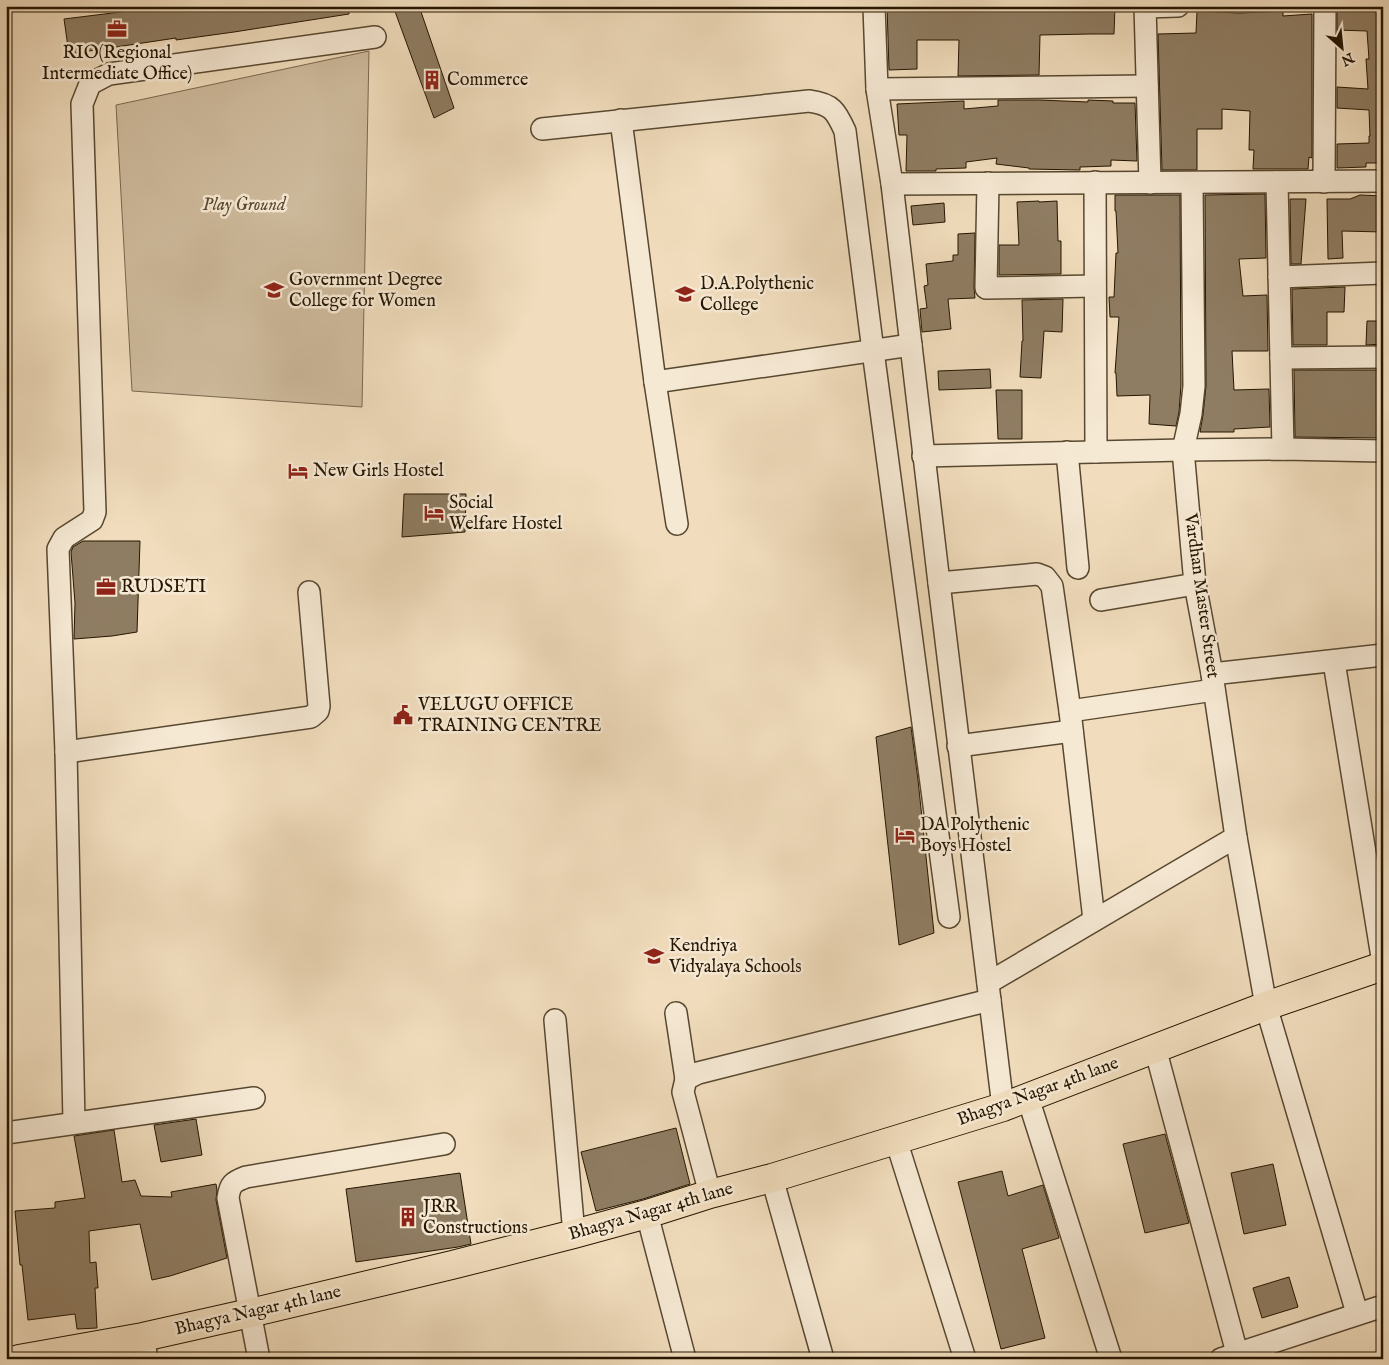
<svg xmlns="http://www.w3.org/2000/svg" width="1389" height="1365" viewBox="0 0 1389 1365" font-family="'IM FELL English',serif">
<style>
.green{fill:#cebb9d;stroke:#7a684f}
.building{fill:#8f7d63;stroke:#251601}
.lines{fill:none;stroke-linecap:round;stroke-linejoin:round}
.minor-casing{stroke:#584830;stroke-width:24}
.major-casing{stroke:#251601;stroke-width:30}
.minor{stroke:#f6e9d4;stroke-width:21}
.major{stroke:#f1ddbd;stroke-width:28}
.labels{text-anchor:middle;dominant-baseline:central;stroke-width:5;stroke-linejoin:round;paint-order:stroke}
.poi-label{font-size:18px;fill:#251601;stroke:#f6e9d4;text-anchor:start}
.park-label{font-size:18px;font-style:italic;fill:#584830;stroke:#f6e9d4}
.street-label{font-size:18px;fill:#251601;stroke:#f6e9d4}
</style>
<rect width="100%" height="100%" fill="#f1ddbd"/>
<filter id="stains"><feTurbulence type="fractalNoise" baseFrequency=".004" numOctaves="4"/><feColorMatrix values="0 0 0 0 .2 0 0 0 0 .09 0 0 0 0 .02 0 0 0 .5 -.17"/></filter>
<radialGradient id="worn" r=".72"><stop offset=".6" stop-color="#630" stop-opacity="0"/><stop offset="1" stop-color="#630" stop-opacity=".3"/></radialGradient>
<!-- green -->
<polygon class="green" points="369,51 362,407 132,391 116,105"/>
<!-- building -->
<g class="building">
<polygon points="169,6 169,7 186,6 349,6 349,14 234,32 176,40 176,38 69,54 64,19"/>
<polygon points="393,6 419,6 454,108 434,118"/>
<polygon points="887,6 1115,6 1114,34 1090,34 1040,35 1039,75 958,76 959,40 917,40 917,69 889,70"/>
<polygon points="1197,11 1239,13 1283,11 1283,16 1312,14 1312,158 1309,157 1308,169 1253,169 1254,150 1249,150 1250,111 1222,109 1222,129 1197,129 1197,170 1162,170 1158,34 1196,33"/>
<polygon points="1337,11 1383,12 1383,163 1366,163 1366,167 1337,168 1337,144 1369,143 1369,136 1370,136 1369,110 1337,108 1337,87 1368,89 1366,59 1369,59 1367,31 1337,30"/>
<polygon points="998,100 1039,100 1088,102 1088,100 1113,101 1113,103 1135,103 1137,161 1111,160 1111,166 1080,167 1080,170 1029,169 1029,168 996,164 997,158 966,162 966,168 936,169 936,171 906,171 907,135 899,135 897,104 964,101 964,109 998,106"/>
<polygon points="1265,194 1266,258 1239,259 1243,296 1267,295 1268,351 1232,351 1234,390 1269,389 1270,427 1234,429 1234,432 1200,432 1203,415 1206,386 1205,195"/>
<polygon points="1115,195 1180,195 1181,385 1179,412 1176,426 1149,424 1150,395 1117,396 1116,373 1115,373 1119,317 1110,317 1109,297 1114,297 1116,253 1118,253 1116,211 1115,211"/>
<polygon points="1360,195 1383,196 1383,232 1342,231 1343,258 1328,259 1327,199 1350,199"/>
<polygon points="1290,199 1306,199 1301,264 1291,264"/>
<polygon points="1039,201 1039,202 1057,201 1058,241 1061,241 1061,274 999,275 999,245 1019,245 1017,202"/>
<polygon points="944,203 945,222 913,225 911,206"/>
<polygon points="975,233 974,288 975,298 948,299 951,329 922,332 920,309 927,308 924,286 928,285 926,264 953,261 953,255 958,255 958,234"/>
<polygon points="1345,287 1344,312 1327,312 1327,345 1293,345 1292,289"/>
<polygon points="1063,299 1062,332 1044,331 1041,378 1020,377 1022,341 1023,341 1022,300"/>
<polygon points="1367,321 1383,321 1383,344 1366,345"/>
<polygon points="990,369 991,388 939,390 938,371"/>
<polygon points="1294,370 1383,370 1383,438 1295,437"/>
<polygon points="996,390 1022,390 1022,439 998,439"/>
<polygon points="404,494 466,494 465,532 402,537"/>
<polygon points="83,541 140,541 137,632 112,636 74,639 75,603 71,552 73,547"/>
<polygon points="911,727 918,780 934,933 899,945 876,737"/>
<polygon points="196,1119 202,1155 161,1162 154,1125"/>
<polygon points="676,1128 690,1184 643,1199 596,1211 581,1152"/>
<polygon points="114,1130 122,1182 135,1180 141,1196 172,1197 171,1192 216,1184 217,1190 216,1200 227,1258 170,1276 152,1280 140,1224 89,1231 90,1263 96,1262 98,1288 95,1288 97,1328 77,1329 75,1314 28,1320 22,1265 20,1265 15,1211 55,1208 55,1202 85,1198 74,1136"/>
<polygon points="1165,1134 1189,1223 1145,1233 1123,1144"/>
<polygon points="1273,1164 1286,1225 1244,1234 1231,1173"/>
<polygon points="1002,1171 1008,1196 1043,1185 1059,1238 1022,1249 1045,1338 1001,1349 958,1182"/>
<polygon points="460,1173 471,1244 458,1247 356,1262 346,1189"/>
<polygon points="1289,1277 1298,1307 1262,1318 1253,1288"/>
</g>
<g class="lines">
<defs>
<g id="minor">
<polyline points="874,6 877,89 892,184 939,583 1003,1107"/>
<polyline points="1145,6 1150,183"/>
<polyline points="1145,7 1178,6"/>
<polyline points="877,89 1147,86"/>
<polyline points="621,120 655,382 677,524"/>
<path d="M542,129L809,101C832,104 836,111 845,131L873,351L949,917"/>
<polyline points="1095,182 1096,452"/>
<polyline points="1277,182 1283,449"/>
<polyline points="1324,182 1325,6"/>
<polyline points="988,183 986,288 1095,286"/>
<polyline points="1192,183 1194,386 1191,414 1183,450 1195,584 1212,674 1236,837 1266,1006 1357,1313"/>
<polyline points="892,184 1383,181"/>
<polyline points="1279,277 1383,273"/>
<polyline points="1281,358 1383,357"/>
<polyline points="655,382 911,345"/>
<polyline points="1067,452 1078,568"/>
<polyline points="923,456 1183,450 1283,449 1383,451"/>
<polyline points="939,583 1037,574 1045,577 1052,586 1070,711 1094,920"/>
<polyline points="1101,600 1195,584"/>
<polyline points="1334,662 1383,963"/>
<polyline points="1212,674 1383,655"/>
<polyline points="1070,711 1214,690"/>
<polyline points="958,746 1072,731"/>
<polyline points="66,752 311,717 318,711 319,706 309,592"/>
<polyline points="988,983 1236,837"/>
<polyline points="676,1013 686,1079"/>
<polyline points="555,1020 574,1234"/>
<polyline points="1155,1048 1237,1353"/>
<polyline points="1028,1098 1111,1359"/>
<polyline points="74,1122 66,752 58,549 64,538 92,520 95,512 82,104 90,84 109,74 375,37"/>
<polyline points="6,1133 254,1098"/>
<polyline points="896,1140 965,1359"/>
<polyline points="772,1178 823,1359"/>
<polyline points="710,1194 683,1092 686,1079 698,1073 990,1000"/>
<polyline points="647,1214 685,1359"/>
<polyline points="143,1337 147,1359"/>
<path d="M259,1359L228,1198C230,1184 233,1182 246,1177L444,1144"/>
<polyline points="1221,1359 1383,1306"/>
</g>
<polyline id="major" points="19,1359 143,1337 250,1313 452,1265 574,1234 647,1214 710,1194 772,1178 1003,1107 1266,1006 1383,966"/>
</defs>
<!-- minor casing -->
<use href="#minor" class="minor-casing"/>
<!-- major casing -->
<use href="#major" class="major-casing"/>
<!-- minor -->
<use href="#minor" class="minor"/>
<!-- major -->
<use href="#major" class="major"/>
</g>
<!-- icons -->
<defs>
<symbol id="office-bare" viewBox="-9 -9 18 18"><path d="M-6-3h4V-5.5h4V-3h4V5H-6ZM-1-4.5V-3h2v-1.5ZM-6 0V1H6V0Z" fill="#8f2418" stroke="#f6e9d4" stroke-width="2.5" paint-order="stroke"/></symbol>
<symbol id="building-bare" viewBox="-9 -9 18 18"><path d="M-4-6H4V6H1V3H-1V6H-4ZM-2.5-4.3h1.7v1.8h-1.7ZM.8-4.3h1.7v1.8H.8ZM-2.5-1h1.7V.8h-1.7ZM.8-1h1.7V.8H.8Z" fill="#8f2418" stroke="#f6e9d4" stroke-width="2.5" paint-order="stroke"/></symbol>
<symbol id="university-bare" viewBox="-9 -9 18 18"><path d="M0-5L7-2L0 1L-7-2ZM-4 1L0 2.5L4 1V4Q0 6-4 4Z" fill="#8f2418" stroke="#f6e9d4" stroke-width="2.5" paint-order="stroke"/></symbol>
<symbol id="hotel-bare" viewBox="-9 -9 18 18"><path d="M-6-4.5h1.5V1H6V5H4.5V3h-9V5H-6ZM-4 0a1.8 1.8 0 1 1 3.6 0ZM.5 0V-2.5h3Q6-2.5 6 0Z" fill="#8f2418" stroke="#f6e9d4" stroke-width="2.5" paint-order="stroke"/></symbol>
<symbol id="civic-bare" viewBox="-9 -9 18 18"><path d="M-.6-6.5H3V-4.5H.6V-3L4-1V1h2V6H-6V1h2V-1L-.6-3ZM-1.2 2.5V6h2.4V2.5Z" fill="#8f2418" stroke="#f6e9d4" stroke-width="2.5" paint-order="stroke"/></symbol>
<symbol id="school-bare" viewBox="-9 -9 18 18"><path d="M0-5L7-2L0 1L-7-2ZM-4 1L0 2.5L4 1V4Q0 6-4 4Z" fill="#8f2418" stroke="#f6e9d4" stroke-width="2.5" paint-order="stroke"/></symbol>
</defs>
<g fill-rule="evenodd">
<use href="#office-bare" x="103" y="15" width="28" height="28"/>
<use href="#building-bare" x="418" y="66" width="28" height="28"/>
<use href="#university-bare" x="260" y="276" width="28" height="28"/>
<use href="#university-bare" x="671" y="280" width="28" height="28"/>
<use href="#hotel-bare" x="284" y="457" width="28" height="28"/>
<use href="#hotel-bare" x="420" y="499" width="28" height="28"/>
<use href="#office-bare" x="92" y="573" width="28" height="28"/>
<use href="#civic-bare" x="389" y="701" width="28" height="28"/>
<use href="#hotel-bare" x="891" y="821" width="28" height="28"/>
<use href="#school-bare" x="640" y="942" width="28" height="28"/>
<use href="#building-bare" x="394" y="1203" width="28" height="28"/>
</g>
<g class="labels">
<!-- poi labels -->
<g class="poi-label">
<text x="117" y="53" text-anchor="middle">RIO(Regional<tspan x="117" dy="21">Intermediate Office)</tspan></text>
<text x="447" y="80">Commerce</text>
<text x="289" y="280">Government Degree<tspan x="289" dy="21">College for Women</tspan></text>
<text x="700" y="284">D.A.Polythenic<tspan x="700" dy="21">College</tspan></text>
<text x="313" y="471">New Girls Hostel</text>
<text x="449" y="503">Social<tspan x="449" dy="21">Welfare Hostel</tspan></text>
<text x="121" y="587">RUDSETI</text>
<text x="418" y="705">VELUGU OFFICE<tspan x="418" dy="21">TRAINING CENTRE</tspan></text>
<text x="920" y="825">DA Polythenic<tspan x="920" dy="21">Boys Hostel</tspan></text>
<text x="669" y="946">Kendriya<tspan x="669" dy="21">Vidyalaya Schools</tspan></text>
<text x="423" y="1207">JRR<tspan x="423" dy="21">Constructions</tspan></text>
</g>
<!-- park labels -->
<g class="park-label">
<text x="244" y="205">Play Ground</text>
</g>
<!-- street labels -->
<g class="street-label">
<text transform="translate(1201 596) rotate(82)">Vardhan Master Street</text>
<text transform="translate(1038 1092) rotate(-20)">Bhagya Nagar 4th lane</text>
<text transform="translate(651 1212) rotate(-16)">Bhagya Nagar 4th lane</text>
<text transform="translate(258 1311) rotate(-13)">Bhagya Nagar 4th lane</text>
</g>
</g>
<!-- margin -->
<rect width="1389" height="1365" fill="none" stroke="#f1ddbd" stroke-width="25"/>
<rect x="8" y="8" width="1374" height="1350" fill="none" stroke="#251601" stroke-width="2.5"/>
<rect x="12" y="12" width="1364" height="1340" fill="none" stroke="#251601"/>
<!-- north arrow -->
<g transform="translate(1342 48) rotate(153)" stroke="#f6e9d4" stroke-width="4" paint-order="stroke">
<path d="M0-4L9 19L0 12L-9 19Z" fill="#251601"/>
<text y="-8" font-size="14" font-weight="bold" text-anchor="middle" fill="#251601">N</text>
</g>
<rect width="100%" height="100%" filter="url(#stains)"/>
<rect width="100%" height="100%" fill="url(#worn)"/>
</svg>
